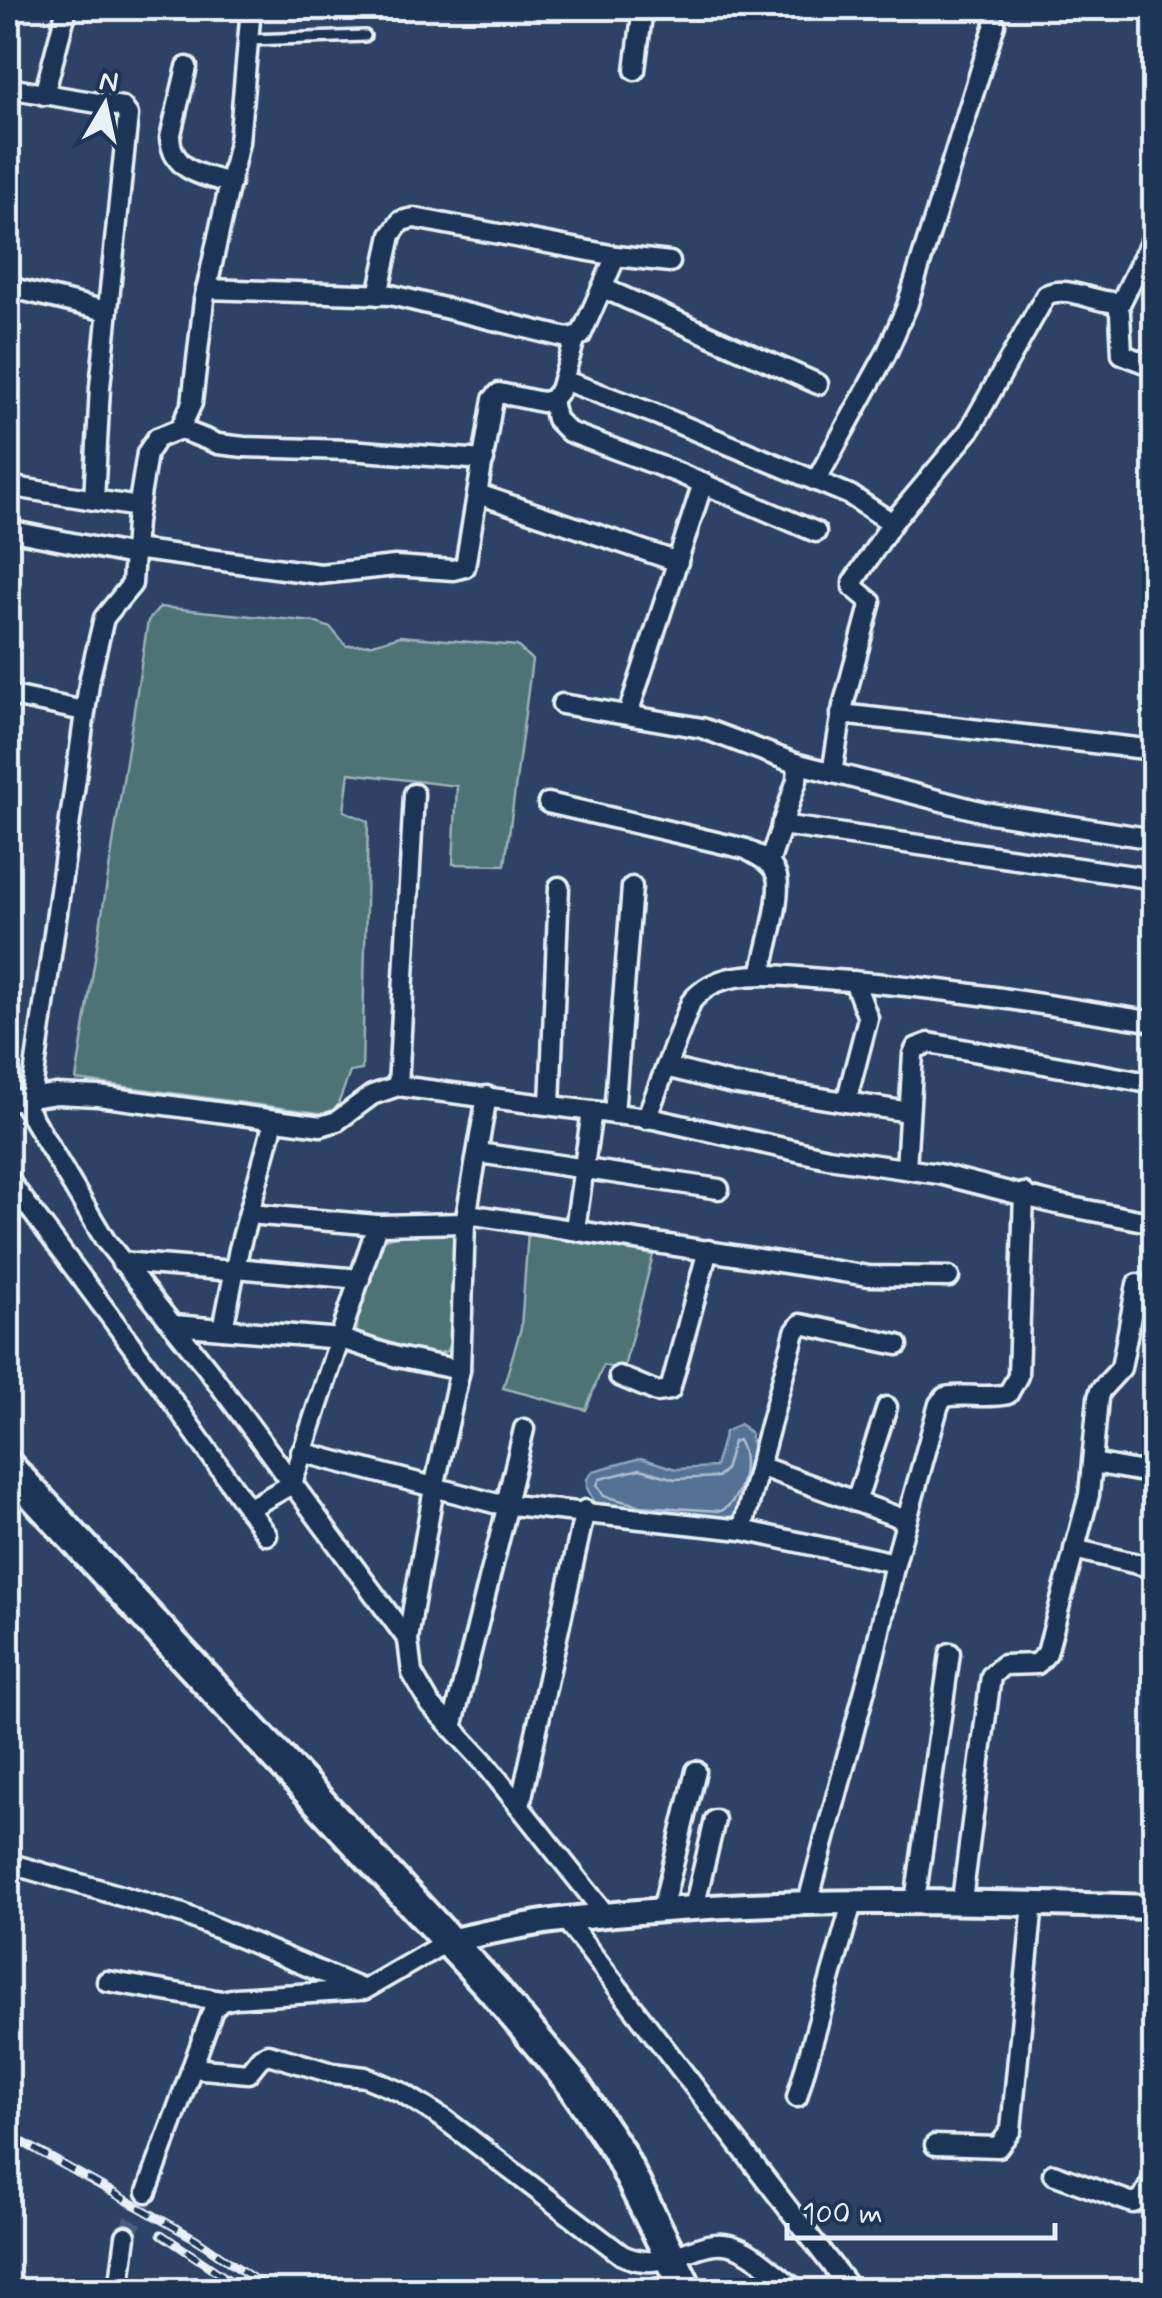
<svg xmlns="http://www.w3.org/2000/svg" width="1162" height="2298" viewBox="0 0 1162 2298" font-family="Mynerve,sans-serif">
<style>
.green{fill:#4d7376;stroke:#9ab2b7;stroke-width:2.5}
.water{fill:#557295;stroke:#90a5bd;stroke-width:2.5}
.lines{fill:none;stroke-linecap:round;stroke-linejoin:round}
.shore{stroke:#adbed0;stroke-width:2.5}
.minor-tunnel{stroke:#495c7b;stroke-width:18;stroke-dasharray:18 9;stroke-linecap:butt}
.service-casing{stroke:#e8f1f8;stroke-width:16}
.minor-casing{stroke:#e8f1f8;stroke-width:25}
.tertiary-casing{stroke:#e8f1f8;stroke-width:30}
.primary-casing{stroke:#e8f1f8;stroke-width:38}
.service{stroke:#1d3557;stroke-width:9}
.minor{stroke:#1d3557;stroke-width:18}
.tertiary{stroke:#1d3557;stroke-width:22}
.primary{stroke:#1d3557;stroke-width:30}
.rail-casing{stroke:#e8f1f8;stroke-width:9}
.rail{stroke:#1d3557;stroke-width:5;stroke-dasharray:15;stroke-linecap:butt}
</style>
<rect width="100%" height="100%" fill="#2d4265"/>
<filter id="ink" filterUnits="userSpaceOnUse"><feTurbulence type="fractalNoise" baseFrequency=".01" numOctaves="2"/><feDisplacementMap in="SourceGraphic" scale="20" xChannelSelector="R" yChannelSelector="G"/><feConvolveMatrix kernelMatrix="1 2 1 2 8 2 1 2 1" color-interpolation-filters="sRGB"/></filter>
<g filter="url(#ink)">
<!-- green -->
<g class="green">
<polygon points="160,607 314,622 331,628 346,646 373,644 400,636 517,646 532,660 505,865 453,864 457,786 349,773 344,811 368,821 362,1070 350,1072 334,1115 76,1080 148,621"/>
<path d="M457,1231L450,1343L446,1352L428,1354L357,1335C356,1316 367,1248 386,1239C402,1232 439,1233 457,1231Z"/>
<polygon points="528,1232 653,1255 623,1371 603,1365 586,1410 503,1388 521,1328"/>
</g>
<!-- water -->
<polygon class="water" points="740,1424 750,1433 754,1458 740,1511 722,1522 614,1510 596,1505 587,1488 587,1479 593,1471 641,1458 676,1469 715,1467 725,1432"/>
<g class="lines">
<!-- shore -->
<path class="shore" d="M738,1440C750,1461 743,1499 721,1511L641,1506L604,1496L597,1485L600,1479L640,1469L675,1479L718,1477L725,1470L733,1442Z"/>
<!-- minor-tunnel -->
<polyline class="minor-tunnel" points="126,2236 147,2192"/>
<defs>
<polyline id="service" points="250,40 365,36"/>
<g id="minor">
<path d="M187,67L170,138C173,172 204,176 231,183"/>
<polyline points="635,70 643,8"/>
<polyline points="8,88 122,107 128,115 100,387 94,500"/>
<polyline points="44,95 67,8"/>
<polyline points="8,287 107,311"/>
<polyline points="603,288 818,384"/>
<polyline points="206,289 391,295 567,338 581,335 616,256"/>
<polyline points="378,295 391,235 401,221 414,218 616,256 670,262"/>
<polyline points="1116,303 1120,313 1122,354 1154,367"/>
<polyline points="563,380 655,414 850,495 892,523"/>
<polyline points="552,400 556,419 569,432 676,472 816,532"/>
<polyline points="180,429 218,444 244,447 349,450 484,460"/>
<polyline points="816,481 886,354 907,306 995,24"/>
<polyline points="8,486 138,507"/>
<polyline points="478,494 678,562"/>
<polyline points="8,530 133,555"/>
<polyline points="134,549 320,574 395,566 453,570 465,567 493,399 499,393 542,402 552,400 560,390 576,336"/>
<polyline points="8,695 84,711"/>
<polyline points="562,704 702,728 795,763 798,768 797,780 769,863"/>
<polyline points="628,714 703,483"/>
<polyline points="841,714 1154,750"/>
<polyline points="795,763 984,812 1154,839"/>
<path d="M832,773L843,706L871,602L853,587V582L892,523L969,431L1046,295C1070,284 1096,305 1121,302L1154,235"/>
<path d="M548,803L746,849C757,856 771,861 776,874C784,892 765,953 761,975"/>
<polyline points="781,825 1154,879"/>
<polyline points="666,1067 732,1084 909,1112"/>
<polyline points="398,1086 414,794"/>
<polyline points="487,1096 465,1223 460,1370 434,1488 413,1608 408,1640 412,1673 430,1704 484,1762 606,1915"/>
<polyline points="31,1098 90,677 104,618 132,584 136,522 147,453 157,438 180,429 192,403 204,300 239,142 251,8"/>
<polyline points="21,1099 105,1240 207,1368 408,1640"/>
<polyline points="8,1101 56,1094 98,1096 321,1126 337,1121 372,1095 398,1086 654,1119 828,1158 939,1174 1056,1204 1154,1223"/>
<polyline points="846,1102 868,1018 854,981"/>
<polyline points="550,1105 559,887"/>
<polyline points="614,1114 632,887"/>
<path d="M646,1119L691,1002C703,987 717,980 736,977C769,972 803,978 836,980C943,987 1049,1005 1154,1022"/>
<polyline points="479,1153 719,1189"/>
<polyline points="906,1168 913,1054 916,1048 929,1043 1154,1084"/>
<polyline points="8,1179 164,1389 267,1535"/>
<polyline points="249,1214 377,1225 465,1223"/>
<polyline points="468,1214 869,1276 949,1277"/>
<polyline points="575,1229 592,1111"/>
<polyline points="121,1262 234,1271"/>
<polyline points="235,1268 360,1279"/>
<polyline points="174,1325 341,1339 397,1357 460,1370"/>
<polyline points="223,1329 239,1249 274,1121"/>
<polyline points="619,1376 657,1392 670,1390 708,1250"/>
<polyline points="301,1452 494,1503 742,1530 895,1563 875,1652 808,1902"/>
<polyline points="1093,1463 1154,1474"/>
<polyline points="759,1466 906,1520"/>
<polyline points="856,1502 887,1407"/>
<polyline points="506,1504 524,1429"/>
<polyline points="248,1509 292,1484 377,1225"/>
<polyline points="742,1530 795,1332 801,1324 898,1345"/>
<polyline points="1074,1549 1154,1568"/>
<path d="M895,1563L939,1404L945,1397C966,1393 987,1399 1008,1394L1018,1376L1024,1193"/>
<polyline points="452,1728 508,1504"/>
<polyline points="520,1806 585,1510"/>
<polyline points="8,1863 183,1914 364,1990 448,1941"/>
<polyline points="962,1900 991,1676 1003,1665 1037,1664 1047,1653 1089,1495 1098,1398 1100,1391 1121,1368 1137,1284"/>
<polyline points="915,1901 950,1653"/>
<polyline points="694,1908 715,1820"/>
<polyline points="662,1910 696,1771"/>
<polyline points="565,1919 851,2290"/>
<polyline points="107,1981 222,2001"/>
<path d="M192,2068L248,2073L260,2058L268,2054L332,2073L365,2077L401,2092L444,2119L622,2255C667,2276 696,2236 730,2245C754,2251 777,2276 797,2290"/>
<polyline points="797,2097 852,1903"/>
<polyline points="935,2145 998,2147 1011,2130 1033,1903"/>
<polyline points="1053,2174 1133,2203 1142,2199 1154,2177"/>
<polyline points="147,2192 213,2010 222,2001 236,1998 359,1990"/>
<polyline points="119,2290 126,2236"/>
</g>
<path id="tertiary" d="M448,1941C487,1933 527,1923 568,1919C763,1896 959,1901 1154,1907"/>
<polyline id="primary" points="8,1467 493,1989 573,2084 619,2153 687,2290"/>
</defs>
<!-- service casing -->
<use href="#service" class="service-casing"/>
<!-- minor casing -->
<use href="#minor" class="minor-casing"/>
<!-- tertiary casing -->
<use href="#tertiary" class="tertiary-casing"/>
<!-- primary casing -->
<use href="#primary" class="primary-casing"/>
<!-- service -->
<use href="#service" class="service"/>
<!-- minor -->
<use href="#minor" class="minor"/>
<!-- tertiary -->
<use href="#tertiary" class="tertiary"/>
<!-- primary -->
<use href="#primary" class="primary"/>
<defs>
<g id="rail">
<polyline points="8,2134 196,2239 270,2290"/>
<polyline points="161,2234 244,2290"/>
</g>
</defs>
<!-- rail casing -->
<use href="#rail" class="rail-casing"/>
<!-- rail -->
<use href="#rail" class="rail"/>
</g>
</g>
<!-- margin -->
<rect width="1162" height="2298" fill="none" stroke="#1d3557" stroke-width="40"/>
<rect x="20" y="20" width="1122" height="2258" fill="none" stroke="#e8f1f8" stroke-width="4" filter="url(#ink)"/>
<!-- north arrow -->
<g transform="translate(105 105) rotate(9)" stroke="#1d3557" stroke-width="8" paint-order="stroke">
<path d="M0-8L18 38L0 25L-18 38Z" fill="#e8f1f8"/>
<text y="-15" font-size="28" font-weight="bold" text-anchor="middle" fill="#e8f1f8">N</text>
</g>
<!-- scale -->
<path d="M787 2223v15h268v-15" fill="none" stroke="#e8f1f8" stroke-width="5"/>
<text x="802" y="2223" font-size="30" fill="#e8f1f8" stroke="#1d3557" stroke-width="8" paint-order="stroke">100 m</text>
</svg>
